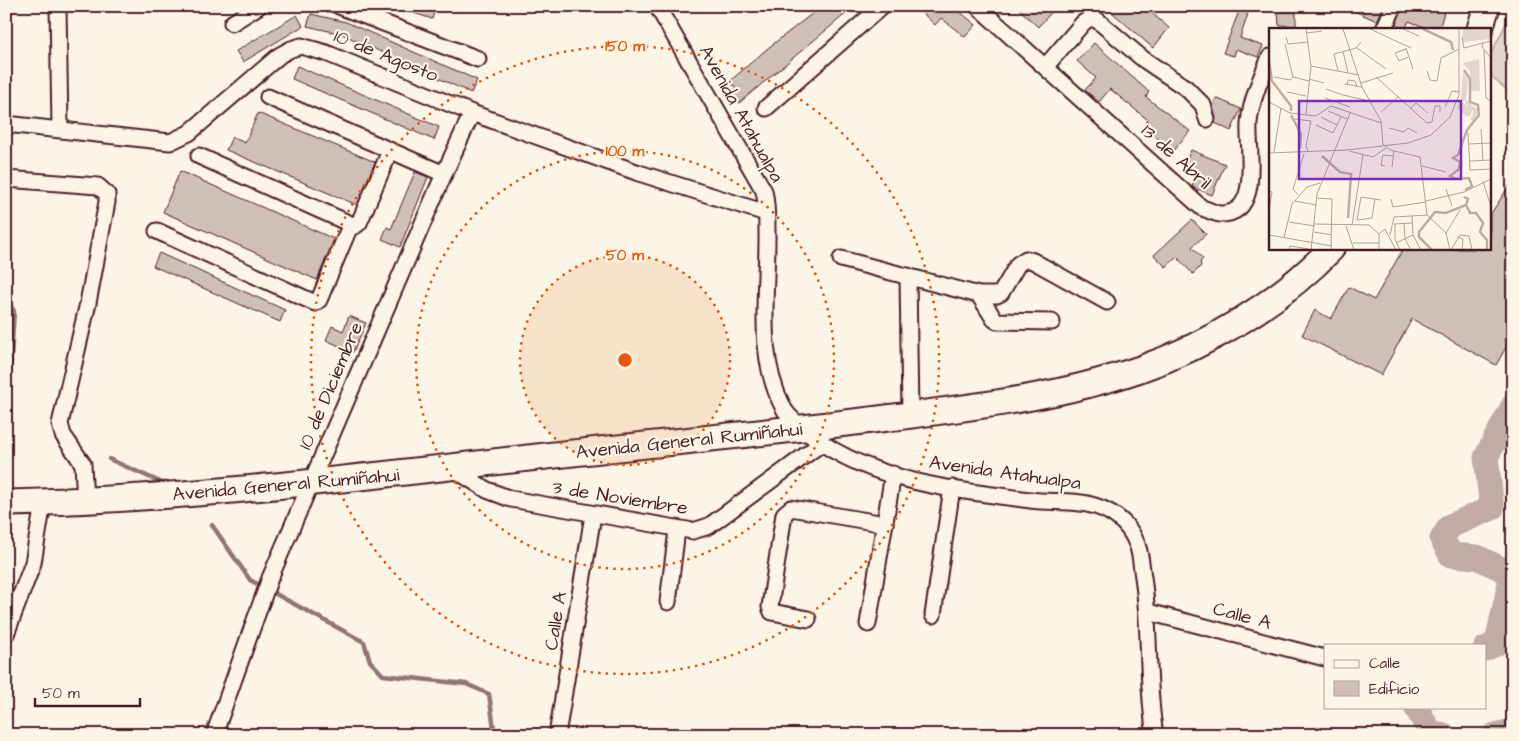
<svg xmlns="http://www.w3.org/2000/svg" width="1519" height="741" viewBox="0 0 1519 741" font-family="'Architects Daughter',sans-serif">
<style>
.green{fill:#e2d5ca;stroke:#967a7a}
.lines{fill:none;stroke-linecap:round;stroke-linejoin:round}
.stream{stroke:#917474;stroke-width:4.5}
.river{stroke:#c0aca5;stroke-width:25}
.building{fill:#cfc0b7;stroke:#4a1f2b}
.minor-casing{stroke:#4a1f2b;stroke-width:19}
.trunk-casing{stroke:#4a1f2b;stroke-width:29}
.minor{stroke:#fcf5e5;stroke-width:15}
.trunk{stroke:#fcf5e5;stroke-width:25}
.ring{fill:none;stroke:#e8590c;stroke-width:2.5;stroke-dasharray:2.5 5}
.labels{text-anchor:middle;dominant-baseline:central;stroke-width:4.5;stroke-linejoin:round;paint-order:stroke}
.street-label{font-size:19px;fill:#4a1f2b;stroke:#fcf5e5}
.inset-river{fill:none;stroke:#c0aca5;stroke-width:2.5}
.inset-road{fill:none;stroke:#b59f9b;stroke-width:1}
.view{fill:#7b2cbf;fill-opacity:0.15;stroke:#7b2cbf;stroke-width:2.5}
.inset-edge{fill:none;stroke:#4a1f2b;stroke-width:2.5}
.centre{fill:#e8590c;stroke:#fcf5e5;stroke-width:2.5}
.ring-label{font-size:15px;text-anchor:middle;font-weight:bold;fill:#e8590c;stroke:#fcf5e5;stroke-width:4.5;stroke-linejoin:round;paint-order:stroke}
</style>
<rect width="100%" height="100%" fill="#fcf5e5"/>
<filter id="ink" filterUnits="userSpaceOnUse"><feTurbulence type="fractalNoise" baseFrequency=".02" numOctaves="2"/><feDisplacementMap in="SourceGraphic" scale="10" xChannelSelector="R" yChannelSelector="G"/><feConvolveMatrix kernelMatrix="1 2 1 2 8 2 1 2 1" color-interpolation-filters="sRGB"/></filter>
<g filter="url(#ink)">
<!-- green -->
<polygon class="green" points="1513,9 1513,96 1490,75 1490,56"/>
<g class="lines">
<!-- stream -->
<g class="stream">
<polyline points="6,300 14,311 6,431"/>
<polyline points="109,459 169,486"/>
<polyline points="212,525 250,580 364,642 370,661 383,675 466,684 489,694 495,735"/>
</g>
<!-- river -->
<g class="river">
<polyline points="1485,649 1497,643 1512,574 1477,557 1451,555 1442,539 1450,526 1492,508 1486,457 1513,406"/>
<polyline points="1416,707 1430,732 1444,735"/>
<polyline points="1495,735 1513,731"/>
</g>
</g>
<!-- building -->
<g class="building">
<polygon points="400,6 436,6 432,19 399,8"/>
<polygon points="822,6 829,12 836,6 855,6 739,103 731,93 736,88 730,81 768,48"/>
<polygon points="915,6 953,6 976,25 965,37 941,18 935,25"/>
<polygon points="1016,6 1057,6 1038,27"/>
<polygon points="1105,6 1144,6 1169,28 1153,48"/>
<polygon points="1343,6 1384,6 1377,21"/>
<polygon points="1403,6 1446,6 1439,29 1429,29 1409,21 1405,29 1396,25"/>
<polygon points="1239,11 1248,14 1240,38 1263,46 1258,57 1236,49 1234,56 1223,53"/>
<polygon points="1278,12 1296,12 1296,26 1279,25"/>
<polygon points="311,14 346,22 477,80 471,93 342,34 307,26"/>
<polygon points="297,15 303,26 243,62 236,51"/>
<polygon points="1094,43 1149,92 1146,97 1190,131 1172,152 1144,125 1148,120 1110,89 1099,102 1085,90 1096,78 1077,61"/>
<polygon points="297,66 439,127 434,140 292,79"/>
<polygon points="1216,98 1241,109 1231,131 1215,123 1213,106"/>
<polygon points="258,113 375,162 357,205 226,150 232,137 245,143"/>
<polygon points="1191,150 1225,164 1212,195 1192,187 1196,177 1182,171"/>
<polygon points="180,171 334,239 317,280 163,212"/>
<polygon points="415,172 428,177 400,247 382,239 387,227 391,229"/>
<polygon points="1513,180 1513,335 1496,365 1412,319 1381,375 1302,335 1315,310 1331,319 1349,287 1374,300 1403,249 1490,249 1490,215"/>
<polygon points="1192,220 1206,234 1192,247 1203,259 1200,262 1201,266 1193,274 1177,257 1166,267 1154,255"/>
<polygon points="159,253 285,310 280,322 153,266"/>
<polygon points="349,316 366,323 353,352 326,340 332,326 343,331"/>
</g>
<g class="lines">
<defs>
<g id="minor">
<polyline points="58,6 60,129"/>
<polyline points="339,6 478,59"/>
<path d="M657,6L764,191C767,204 767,218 767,231C768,290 755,353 783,407C787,416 795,421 802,428C863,481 953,490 1030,500C1051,503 1074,499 1095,506C1114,512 1128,523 1136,542C1141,552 1141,566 1143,577C1151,630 1146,683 1155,735"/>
<path d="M977,6L1202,208C1207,209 1215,214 1220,214C1263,215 1247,149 1249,123C1251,100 1261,78 1270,57"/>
<polyline points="232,23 259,6"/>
<polyline points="1384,29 1394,6"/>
<polyline points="1045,67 1083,23 1090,18 1097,20 1143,59 1186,88 1203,105 1207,119"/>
<polyline points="268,97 444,174"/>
<polyline points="766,108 882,6"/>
<polyline points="6,124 170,142 189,133 280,55 291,49 301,46 326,53 472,113 639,173 766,213"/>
<polyline points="199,156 355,226 359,223 390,151"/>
<polyline points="6,179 98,186 107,194 107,202 88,303 60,424 63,435 83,464 85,502"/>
<polyline points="157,231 315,303 319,300 350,226"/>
<polyline points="841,259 979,295 997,295 1001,293 1018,264 1026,259 1033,261 1107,302"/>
<polyline points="908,276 910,415"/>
<polyline points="979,295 994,319 997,321 1052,322"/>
<polyline points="452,468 487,490 511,499 693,531 709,526 822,443"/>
<polyline points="668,602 677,530"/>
<polyline points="1148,612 1325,658"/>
<polyline points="933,615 952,488"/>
<polyline points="808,619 772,612 770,607 784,514 791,508 885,524"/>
<polyline points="868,624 893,474"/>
<polyline points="6,634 33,563 43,503"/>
<polyline points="214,735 270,578 444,174 472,113"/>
<polyline points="557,735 593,515"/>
</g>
<g id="trunk">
<polyline points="1480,29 1487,6"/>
<path d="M6,503C218,499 427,468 637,446C728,436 820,427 911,415C989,405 1065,395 1140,369C1209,345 1280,302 1331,249"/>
</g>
</defs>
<!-- minor casing -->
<use href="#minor" class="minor-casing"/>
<!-- trunk casing -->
<use href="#trunk" class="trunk-casing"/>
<!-- minor -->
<use href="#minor" class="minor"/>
<!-- trunk -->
<use href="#trunk" class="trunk"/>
</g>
</g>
<!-- distance rings -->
<circle cx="625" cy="360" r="105" fill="#e8590c" fill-opacity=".12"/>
<g class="ring">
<circle cx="625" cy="360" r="105"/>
<circle cx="625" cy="360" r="209"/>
<circle cx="625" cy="360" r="314"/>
</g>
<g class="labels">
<!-- street labels -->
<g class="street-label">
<text transform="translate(386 56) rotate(22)">10 de Agosto</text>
<text transform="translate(741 114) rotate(61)">Avenida Atahualpa</text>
<text transform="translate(1176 157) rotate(42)">13 de Abril</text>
<text transform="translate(331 386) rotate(-67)">10 de Diciembre</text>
<text transform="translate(689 441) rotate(-6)">Avenida General Rumiñahui</text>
<text transform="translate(1005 473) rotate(8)">Avenida Atahualpa</text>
<text transform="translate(286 485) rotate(-5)">Avenida General Rumiñahui</text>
<text transform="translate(620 498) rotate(9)">3 de Noviembre</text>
<text transform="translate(1242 616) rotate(15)">Calle A</text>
<text transform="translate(556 621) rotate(-81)">Calle A</text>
</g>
</g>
<!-- overview -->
<g transform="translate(1269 28)">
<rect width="222" height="222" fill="#fcf5e5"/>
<path d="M194,1H222V11L194,14ZM210,31L211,63H202L201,43L194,35ZM194,44L199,52L197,73L192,72ZM199,72L202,77L209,81L206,93L201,92L204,86V81L201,88H197L188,80L191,73L200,79L196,75Z" fill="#e2d5ca"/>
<path class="inset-river" d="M154,1L182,14L184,22M0,33L3,53L22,78V83M195,42L201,51V74L209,77L210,87L198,102L189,127L184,130L191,134L190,141L181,148L187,151L200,150L203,158L196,162M22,87L32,106L31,120M53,128L71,144L82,146L79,190M197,177L201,185H207L214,195L211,204L218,212V222M163,222L150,209V204L166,184L177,185L197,177L199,171L195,169"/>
<path class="inset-road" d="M74,1L93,59L112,93L114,116L121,122L151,129L158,187L177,205L181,222M101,1L142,20M134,1L150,8M38,5L53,3M17,9L19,16L39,14M193,9L195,20L222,13M214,15L213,19L222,30M16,16L24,49L40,53M88,20L117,41M137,20L144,41M137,21L126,25L130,33L139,29M215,22L217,70L222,73M74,23L79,45M42,38L90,47M69,43L65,26L87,20L92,14M158,43L161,52L168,53L172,30L190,21M5,49L21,52L24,49M107,49L158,95L163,94L166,78H171V84M40,51L55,55M92,55L124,45M76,56L93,59M78,57L79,52L86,53L88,59M57,61L74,67M18,64L37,68M74,67L100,73M56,70L81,79M0,74L21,85L47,88L62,78L112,95M176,79L183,63L190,64M142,80L147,75L159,85M59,83L78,91M112,84L129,69M37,86L42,38L37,1M52,89L68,97L72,89M26,91L42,93L37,118L39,123M47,97L64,105L68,97M120,100L135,104L139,100L148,105M212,101L214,132M199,105L201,142L222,141M200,116L222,115M80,123L104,129L117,120M5,124L12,80M0,125L78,122L139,115L162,107L181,89L190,67V1M201,133L222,132M116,138L112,137L114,127L124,128M153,138L177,144M123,139L125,123M214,153L222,179M177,161L183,178M0,163L3,164L0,182M29,167L24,161L35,126M47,170L63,171L62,222M122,171L124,179L157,174M26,173L47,177M157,173L195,164L222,151M143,188L144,207L152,222M88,192L92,169L112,172M88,192L103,190L106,171M20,194L46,198M135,195L136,211L142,222M46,196L100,197L110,206L116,201L127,222M125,196L143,195M126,196V211L131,222M83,197L94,127M77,198L85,222M45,204L63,207M177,205L191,182M110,206V222M0,207L63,218M121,207L125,189L158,187M188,209L194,211L193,222M15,210L23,176L38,159L51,155M84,215H110M127,215L144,207M20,222L21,218L40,221M42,222L48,166L81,85M182,222L191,207L200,208L203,222"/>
<path class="view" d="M30,73H192V151H30Z"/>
<rect width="222" height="222" class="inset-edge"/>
</g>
<circle cx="625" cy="360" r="8" class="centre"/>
<g class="ring-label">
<text x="625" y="51">150 m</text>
<text x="625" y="156">100 m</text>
<text x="625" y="260">50 m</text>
</g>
<!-- margin -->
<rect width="1519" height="741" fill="none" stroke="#fcf5e5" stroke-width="25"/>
<rect x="12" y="12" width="1494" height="716" fill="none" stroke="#4a1f2b" stroke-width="2" filter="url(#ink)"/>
<!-- legend -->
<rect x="1324" y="644" width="162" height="65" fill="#fcf5e5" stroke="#b59f9b"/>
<rect x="1334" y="660" width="25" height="8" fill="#fcf5e5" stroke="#b59f9b"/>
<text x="1369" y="668" font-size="15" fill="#4a1f2b">Calle</text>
<rect x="1334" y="681" width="25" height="15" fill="#cfc0b7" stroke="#b59f9b"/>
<text x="1369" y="694" font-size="15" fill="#4a1f2b">Edificio</text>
<!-- scale -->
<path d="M35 698v8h105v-8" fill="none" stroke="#4a1f2b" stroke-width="2.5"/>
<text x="42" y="698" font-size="15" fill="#4a1f2b" stroke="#fcf5e5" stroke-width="4" paint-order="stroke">50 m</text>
</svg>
